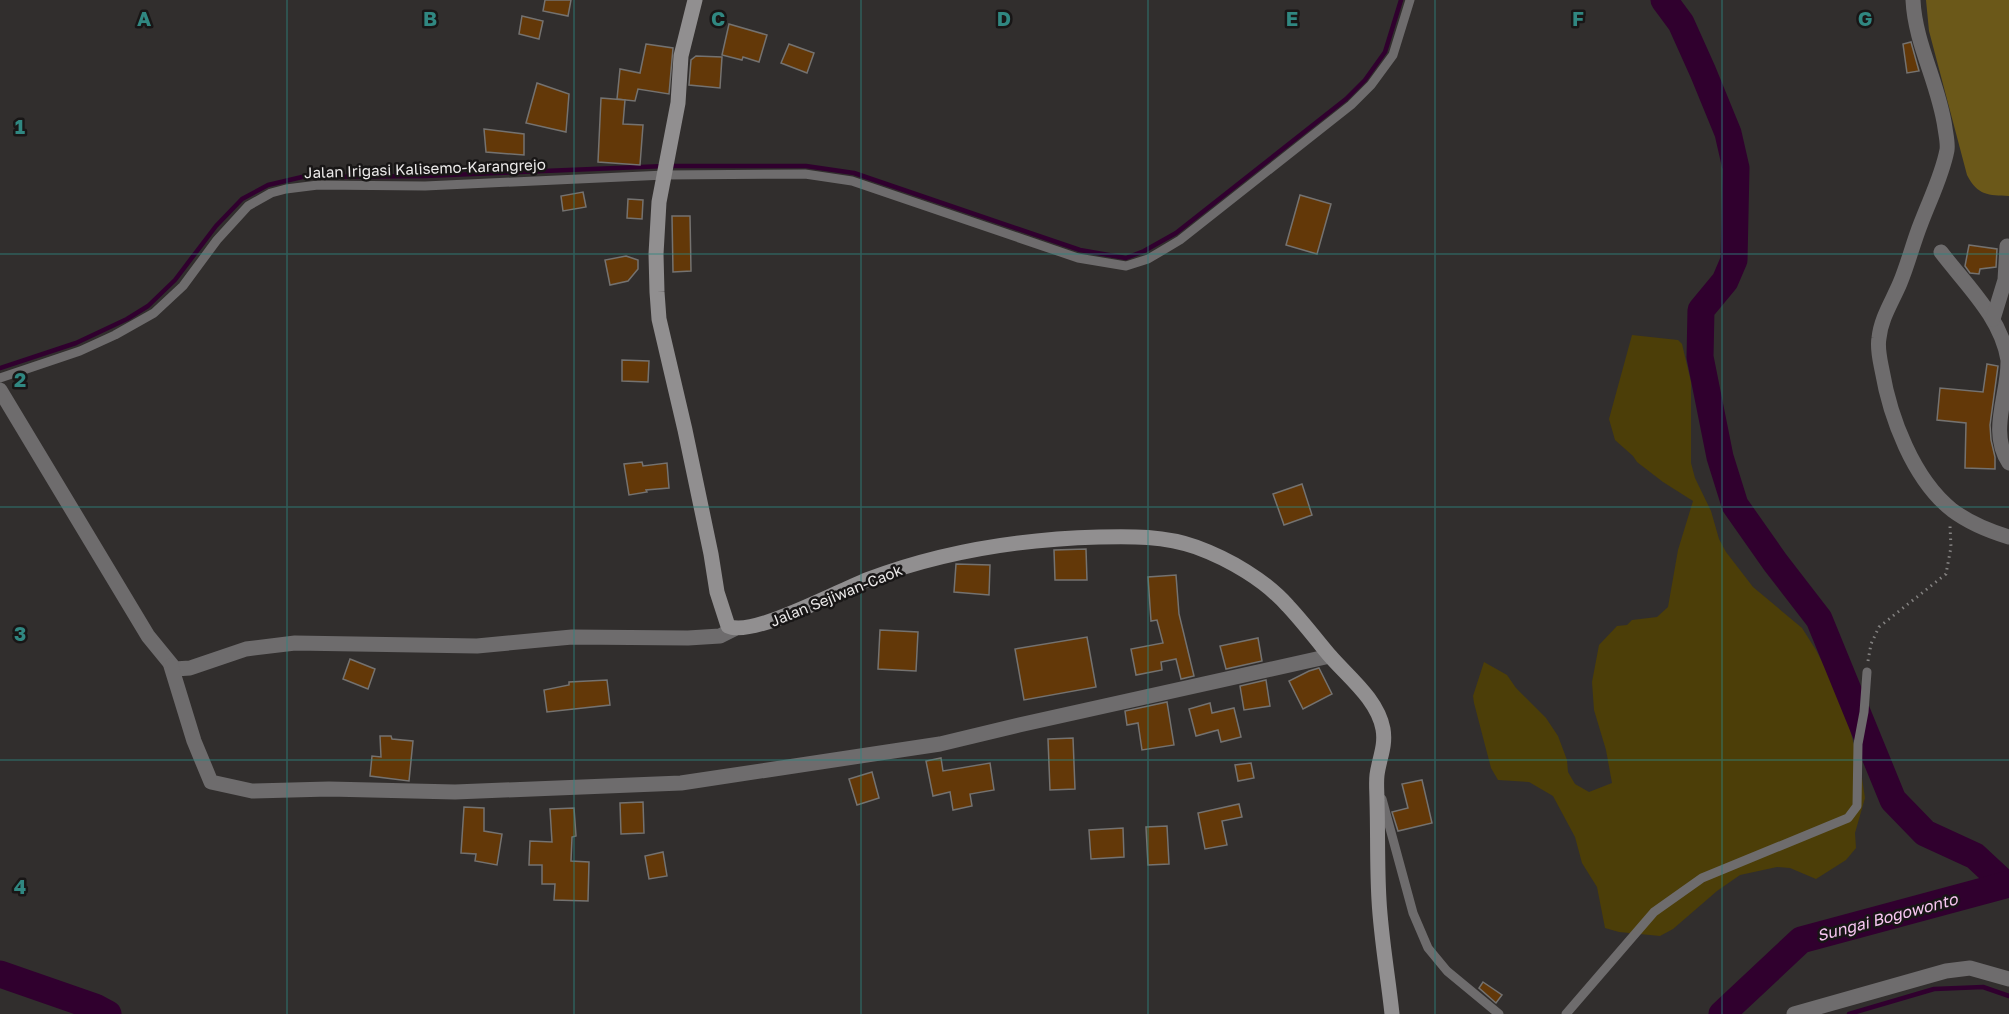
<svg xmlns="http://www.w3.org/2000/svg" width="2009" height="1014" viewBox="0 0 2009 1014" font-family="'Golos Text',sans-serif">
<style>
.green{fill:#4c3e08}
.forest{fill:#6b5819}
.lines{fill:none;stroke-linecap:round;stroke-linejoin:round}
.stream{stroke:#30002e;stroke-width:4.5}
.river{stroke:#30002e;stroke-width:27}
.building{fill:#633808;stroke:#747270;stroke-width:1.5}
.path{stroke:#848281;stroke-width:3;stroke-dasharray:1.5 4.5;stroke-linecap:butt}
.lane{stroke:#6e6c6d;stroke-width:9}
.street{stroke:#6e6c6d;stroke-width:15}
.secondary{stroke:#918f90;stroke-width:15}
.grid{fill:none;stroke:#308781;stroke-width:1.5;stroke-opacity:0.55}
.labels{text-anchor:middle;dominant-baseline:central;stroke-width:5;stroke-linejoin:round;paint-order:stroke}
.street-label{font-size:15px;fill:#eceaea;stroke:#181616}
.water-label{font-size:16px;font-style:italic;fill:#f8c6f2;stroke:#181616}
.grid-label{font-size:20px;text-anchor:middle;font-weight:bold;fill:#308781;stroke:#181616;stroke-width:5;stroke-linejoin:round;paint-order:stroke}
</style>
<rect width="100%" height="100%" fill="#312e2d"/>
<!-- green -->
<polygon class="green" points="1632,335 1678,340 1682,344 1691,382 1691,463 1695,478 1711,511 1719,539 1726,552 1753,587 1802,628 1816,650 1844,705 1862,778 1865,798 1855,833 1856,848 1846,860 1816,879 1790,868 1777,867 1740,875 1717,891 1673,929 1660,936 1619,932 1605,928 1597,887 1582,863 1575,837 1553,796 1529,782 1498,780 1491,768 1474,703 1473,696 1484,662 1507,675 1516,688 1546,718 1558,736 1567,760 1568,772 1575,784 1589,792 1612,783 1606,750 1594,710 1592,682 1599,645 1617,626 1627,625 1632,620 1657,617 1668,607 1678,550 1693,501 1663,482 1637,462 1633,456 1615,440 1609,419"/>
<!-- forest -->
<path class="forest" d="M1926,0H2009V196C1988,195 1978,196 1967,175L1929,31Z"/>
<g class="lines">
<!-- stream -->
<g class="stream">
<polyline points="0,368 76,343 127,319 148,306 175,280 216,226 242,199 268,185 302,177 425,176 665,166 806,166 854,173 1080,250 1126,258 1144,251 1176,233 1346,99 1365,80 1385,52 1401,0"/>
<polyline points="1849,1014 1934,989 1983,987 2009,996"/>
</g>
<!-- river -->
<g class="river">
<polyline points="1664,0 1681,23 1703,72 1728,133 1736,168 1734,260 1725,281 1701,310 1700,357 1720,457 1735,505 1775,562 1819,619 1893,800 1925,833 1975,856 2005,884"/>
<polyline points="0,974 95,1007 108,1014"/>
<polyline points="1722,1014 1801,940 2009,884"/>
</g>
</g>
<!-- building -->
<g class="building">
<polygon points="545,0 571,0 568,16 543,11"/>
<polygon points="522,16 543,21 539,39 519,34"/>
<polygon points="729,24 767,35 759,62 743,57 742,60 722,55"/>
<polygon points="1911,42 1919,71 1907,73 1903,44"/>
<polygon points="646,44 673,48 669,94 638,89 635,101 617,99 620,69 640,73"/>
<polygon points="789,44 814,53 807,73 781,63"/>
<polygon points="696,56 722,57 720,88 689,85 691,60"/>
<polygon points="537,83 569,94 566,132 526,123"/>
<polygon points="601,98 625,100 623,124 643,125 640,165 598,162"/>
<polygon points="484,129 524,134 524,155 486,152"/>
<polygon points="583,192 586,207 563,211 561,196"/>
<polygon points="1300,195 1331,204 1317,254 1286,245"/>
<polygon points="628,199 643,200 642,219 627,218"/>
<polygon points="672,216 690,216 691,271 673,272"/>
<polygon points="1969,245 1997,249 1996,267 1980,269 1979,274 1970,273 1965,266"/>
<polygon points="626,256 638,260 638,269 628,281 610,285 605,260"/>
<polygon points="622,360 649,361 648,382 622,381"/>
<polygon points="1987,364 1998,366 1990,425 1991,440 1995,457 1995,469 1965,468 1966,423 1937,420 1940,388 1983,392"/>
<polygon points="642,462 643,466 667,463 669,488 646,490 647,492 629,495 624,464"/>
<polygon points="1302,484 1312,515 1284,525 1273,494"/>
<polygon points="1086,549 1087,580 1055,580 1054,550"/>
<polygon points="956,564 990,565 989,595 954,592"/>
<polygon points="1176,575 1179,614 1194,676 1181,679 1176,659 1161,662 1162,670 1136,675 1131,649 1163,643 1157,620 1151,621 1148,577"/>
<polygon points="880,630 918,632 916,671 878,669"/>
<polygon points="1087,637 1096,687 1024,700 1015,649"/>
<polygon points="1258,638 1262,661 1226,669 1220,646"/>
<polygon points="350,659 375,669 368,689 343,679"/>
<polygon points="1319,668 1332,694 1303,709 1289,681 1309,671"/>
<polygon points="607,680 610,705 547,712 544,690 569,685 569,682"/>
<polygon points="1266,680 1270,706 1244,710 1240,686"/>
<polygon points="1167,702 1174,745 1142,750 1138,723 1127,725 1125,711"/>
<polygon points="1210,703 1212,713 1234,708 1241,737 1221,742 1218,730 1196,736 1189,709"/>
<polygon points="380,736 391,736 392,739 413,741 409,781 370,776 372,756 381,757"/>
<polygon points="1073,738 1075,789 1050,790 1048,739"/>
<polygon points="941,758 943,771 990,763 994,790 970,794 972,806 953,810 950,792 933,796 926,761"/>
<polygon points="1251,763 1254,778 1238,781 1235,765"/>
<polygon points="872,772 879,798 857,805 849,779"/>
<polygon points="1422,780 1432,823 1398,831 1392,812 1408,808 1402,784"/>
<polygon points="643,802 644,833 621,834 620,803"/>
<polygon points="1239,804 1242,817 1222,821 1227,845 1205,849 1198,813"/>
<polygon points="464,807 484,808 484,831 502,834 497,865 475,861 476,854 461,853"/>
<polygon points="574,808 576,836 572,837 571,861 589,862 588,901 554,900 555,884 542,884 542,865 529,865 530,841 552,842 550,809"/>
<polygon points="1167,826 1169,864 1148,865 1146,827"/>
<polygon points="1123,828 1124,857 1091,859 1089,830"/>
<polygon points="663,852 667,876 649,879 645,856"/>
<polygon points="1483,982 1502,995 1496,1003 1479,988"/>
</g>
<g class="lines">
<!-- path -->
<polyline class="path" points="1868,661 1871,644 1879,627 1946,574 1951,547 1950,526"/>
<!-- lane -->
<g class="lane">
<polyline points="0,378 80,351 115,335 154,313 183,286 217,240 248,206 271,193 286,189 318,185 425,186 665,175 805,174 852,181 1078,258 1126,266 1148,259 1180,240 1351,105 1371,85 1393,55 1410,0"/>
<polyline points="1382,799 1413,913 1428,948 1447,971 1499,1014"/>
<polyline points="1566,1014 1654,912 1702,878 1848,818 1857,806 1858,744 1864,712 1867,672"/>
</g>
<!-- street -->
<g class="street">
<path d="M1913,0C1915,44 1939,84 1945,128C1946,135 1948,143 1947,150C1942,176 1930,199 1921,223C1913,243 1908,264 1900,283C1892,302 1881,318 1879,338C1877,348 1880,360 1882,370C1890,417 1913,479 1952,510C1968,522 1989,531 2009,537"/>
<path d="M1941,252C1966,285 2001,317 2008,360C2009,394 1988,431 2009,463"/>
<polyline points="1993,319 2005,280 2007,246"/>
<polyline points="0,390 148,636 175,669 190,668 246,649 295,643 477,646 572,637 688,638 720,636 734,629"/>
<polyline points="171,666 194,741 211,782 252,791 329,789 455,792 681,783 940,744 1019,725 1330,656"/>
<polyline points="1794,1014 1946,971 1970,968 2009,979"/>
</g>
<!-- secondary -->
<path class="secondary" d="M695,0L681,56L678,103L659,202L656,254L657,292L659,319L685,430L711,554L717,592L728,626C752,638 840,590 869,579C941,552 1021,539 1099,537C1131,536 1165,536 1196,547C1229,559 1265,580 1288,606C1301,620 1313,635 1325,650C1344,674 1377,697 1383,729C1386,746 1379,759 1377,775C1376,783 1377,792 1377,801C1378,834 1377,867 1379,900C1381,938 1388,976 1392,1014"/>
</g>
<!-- grid -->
<path class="grid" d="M287,0V1014M574,0V1014M861,0V1014M1148,0V1014M1435,0V1014M1722,0V1014M0,254H2009M0,507H2009M0,760H2009"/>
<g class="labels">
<!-- street labels -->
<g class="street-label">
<text transform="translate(425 168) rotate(-2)">Jalan Irigasi Kalisemo-Karangrejo</text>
<text transform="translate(836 595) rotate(-22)">Jalan Sejiwan-Caok</text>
</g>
<!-- water labels -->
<g class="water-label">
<text transform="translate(1887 917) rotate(-15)">Sungai Bogowonto</text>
</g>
</g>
<g class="grid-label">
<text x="144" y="26">A</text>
<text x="430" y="26">B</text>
<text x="718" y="26">C</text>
<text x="1004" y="26">D</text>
<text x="1292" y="26">E</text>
<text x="1578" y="26">F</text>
<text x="1865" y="26">G</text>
<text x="20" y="134">1</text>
<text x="20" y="387">2</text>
<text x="20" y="641">3</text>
<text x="20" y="894">4</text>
</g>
</svg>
